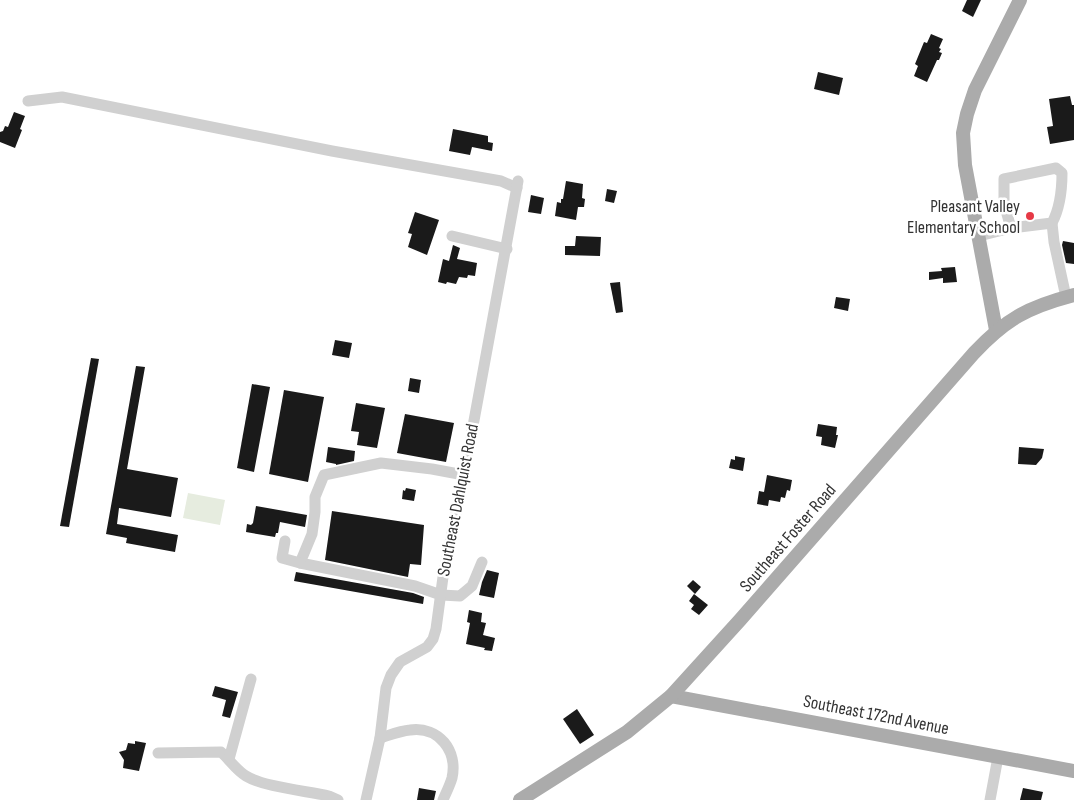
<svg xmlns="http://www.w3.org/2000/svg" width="1074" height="800" viewBox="0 0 1074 800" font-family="'Sofia Sans Condensed',sans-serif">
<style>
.green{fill:#e6ecdf}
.building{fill:#1a1a1a}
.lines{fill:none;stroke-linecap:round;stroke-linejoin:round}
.minor{stroke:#d0d0d0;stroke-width:11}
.major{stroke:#ababab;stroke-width:14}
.poi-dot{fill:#e63946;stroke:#fff;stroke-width:2}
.labels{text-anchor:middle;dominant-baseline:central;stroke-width:5;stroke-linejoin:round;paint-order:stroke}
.poi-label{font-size:18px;fill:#333;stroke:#fff;text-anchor:end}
.street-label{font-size:18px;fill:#333;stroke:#fff}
</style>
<rect width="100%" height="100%" fill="#fff"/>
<!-- green -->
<polygon class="green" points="188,493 225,500 220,525 183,518"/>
<!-- building -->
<g class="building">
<polygon points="967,0 981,0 973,17 962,11"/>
<polygon points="931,34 943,39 939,48 941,49 939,52 942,53 939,60 937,60 927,82 914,76 918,66 915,64 924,42 927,43"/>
<polygon points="818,72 843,78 839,95 814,89"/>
<polygon points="1070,96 1072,105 1074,105 1074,140 1050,144 1047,127 1053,126 1049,99"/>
<polygon points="14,112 25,116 20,129 22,130 15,148 0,142 0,132 3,131 5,126 8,127"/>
<polygon points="453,129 488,136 488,142 493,143 492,151 472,147 470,155 449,151"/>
<polygon points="566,181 583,184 582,198 585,199 584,207 578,207 576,220 555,216 557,202 561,203 561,199 563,199"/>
<polygon points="607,189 617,191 614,203 605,201"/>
<polygon points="531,195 544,198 541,214 528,212"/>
<polygon points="415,212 439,220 427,255 408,247 412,234 408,233"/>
<polygon points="576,236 601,237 600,256 565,255 565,246 575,246"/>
<polygon points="1063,241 1074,243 1074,264 1066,263 1062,245"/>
<polygon points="453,245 460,248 457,259 477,263 475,276 468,275 467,278 459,277 456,284 447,282 446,284 438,282 443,259 449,261"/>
<polygon points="955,267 957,282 943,283 943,278 929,280 929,272 942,271 941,268"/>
<polygon points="620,282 623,312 616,313 610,283"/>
<polygon points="836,297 850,299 848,311 834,308"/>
<polygon points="335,340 352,343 349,358 332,355"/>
<polygon points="91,358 99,359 69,527 60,526"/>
<polygon points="136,366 145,367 127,469 178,478 171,517 119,508 117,524 178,535 175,552 126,543 127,538 106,534"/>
<polygon points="410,378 421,380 419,393 408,391"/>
<polygon points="252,384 270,387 254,472 237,468"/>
<polygon points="284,390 324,397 308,482 269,474"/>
<polygon points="356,403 385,408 377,448 357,445 359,432 351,431"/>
<polygon points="405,414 454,423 446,462 397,453"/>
<polygon points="818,424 837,427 836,435 838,435 835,448 821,445 822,437 816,436"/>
<polygon points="328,447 355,451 354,461 336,465 336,464 326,462"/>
<polygon points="1019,447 1044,449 1042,458 1036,465 1018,464"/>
<polygon points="735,456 745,458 743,471 729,468 731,459 735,460"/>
<polygon points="767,475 792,480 790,491 787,490 785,498 781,497 780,502 769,500 768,506 757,504 759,491 764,492"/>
<polygon points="406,488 416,490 414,501 402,499 403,490 405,491"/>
<polygon points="256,506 307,515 305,527 280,522 278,533 276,533 275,537 246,532 247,524 251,525 253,523"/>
<polygon points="332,511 424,525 421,565 410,564 408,577 325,560"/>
<polygon points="487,570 499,573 494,598 479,595 482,582"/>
<polygon points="296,572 413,593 424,597 423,604 294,581"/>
<polygon points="693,580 701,587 695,594 687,586"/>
<polygon points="694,594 708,605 699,615 691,609 694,605 689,601"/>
<polygon points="469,610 482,613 481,622 486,623 483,635 495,638 492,651 484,650 485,648 466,644 470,623 467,622"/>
<polygon points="215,686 238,692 230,718 222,716 226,700 212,696"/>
<polygon points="577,709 594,735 580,744 563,719"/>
<polygon points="135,741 146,743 139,771 123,768 124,760 119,752 126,750 128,743 135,744"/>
<polygon points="419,788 436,791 434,800 417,800"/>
<polygon points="1023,788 1043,792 1041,800 1020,800"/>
</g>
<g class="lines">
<!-- minor -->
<g class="minor">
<polyline points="28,101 62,97 332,151 501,181 517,188"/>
<polyline points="1052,223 1054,242 1066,297"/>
<polyline points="452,236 507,249"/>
<path d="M979,236L1011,228L1052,223C1060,208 1062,190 1062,173L1056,168L1004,179V204L1011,228"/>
<polyline points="464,475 432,469 381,463 324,475 315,497 315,512 312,534 300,563 415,586 441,595 460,596 472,586 482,562"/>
<polyline points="285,541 282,558 300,563"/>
<path d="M380,738C390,735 400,731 410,730C439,726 458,751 452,778C450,785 446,793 443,800"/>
<path d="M158,753L221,752C230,760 236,770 246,776C264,787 307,791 329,796L338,800"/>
<polyline points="229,759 251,679"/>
<polyline points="366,800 380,738 386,688 391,675 400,662 427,647 433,639 436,629 443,577 464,475 518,181"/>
<polyline points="990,800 998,757"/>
</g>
<!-- major -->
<g class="major">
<polyline points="996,330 965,165 963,133 967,114 975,90 1020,0"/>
<polyline points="671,696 1074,771"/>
<path d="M520,800L627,732L671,696L740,620L974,353C1006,319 1028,307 1074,295"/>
</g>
</g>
<!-- markers -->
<circle class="poi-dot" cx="1030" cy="216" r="5"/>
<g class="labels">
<!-- poi labels -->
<g class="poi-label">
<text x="1020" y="206">Pleasant Valley<tspan x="1020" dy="21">Elementary School</tspan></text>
</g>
<!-- street labels -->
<g class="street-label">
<text transform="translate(458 500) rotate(-79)">Southeast Dahlquist Road</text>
<text transform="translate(788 538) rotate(-49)">Southeast Foster Road</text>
<text transform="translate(876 715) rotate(11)">Southeast 172nd Avenue</text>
</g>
</g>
</svg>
